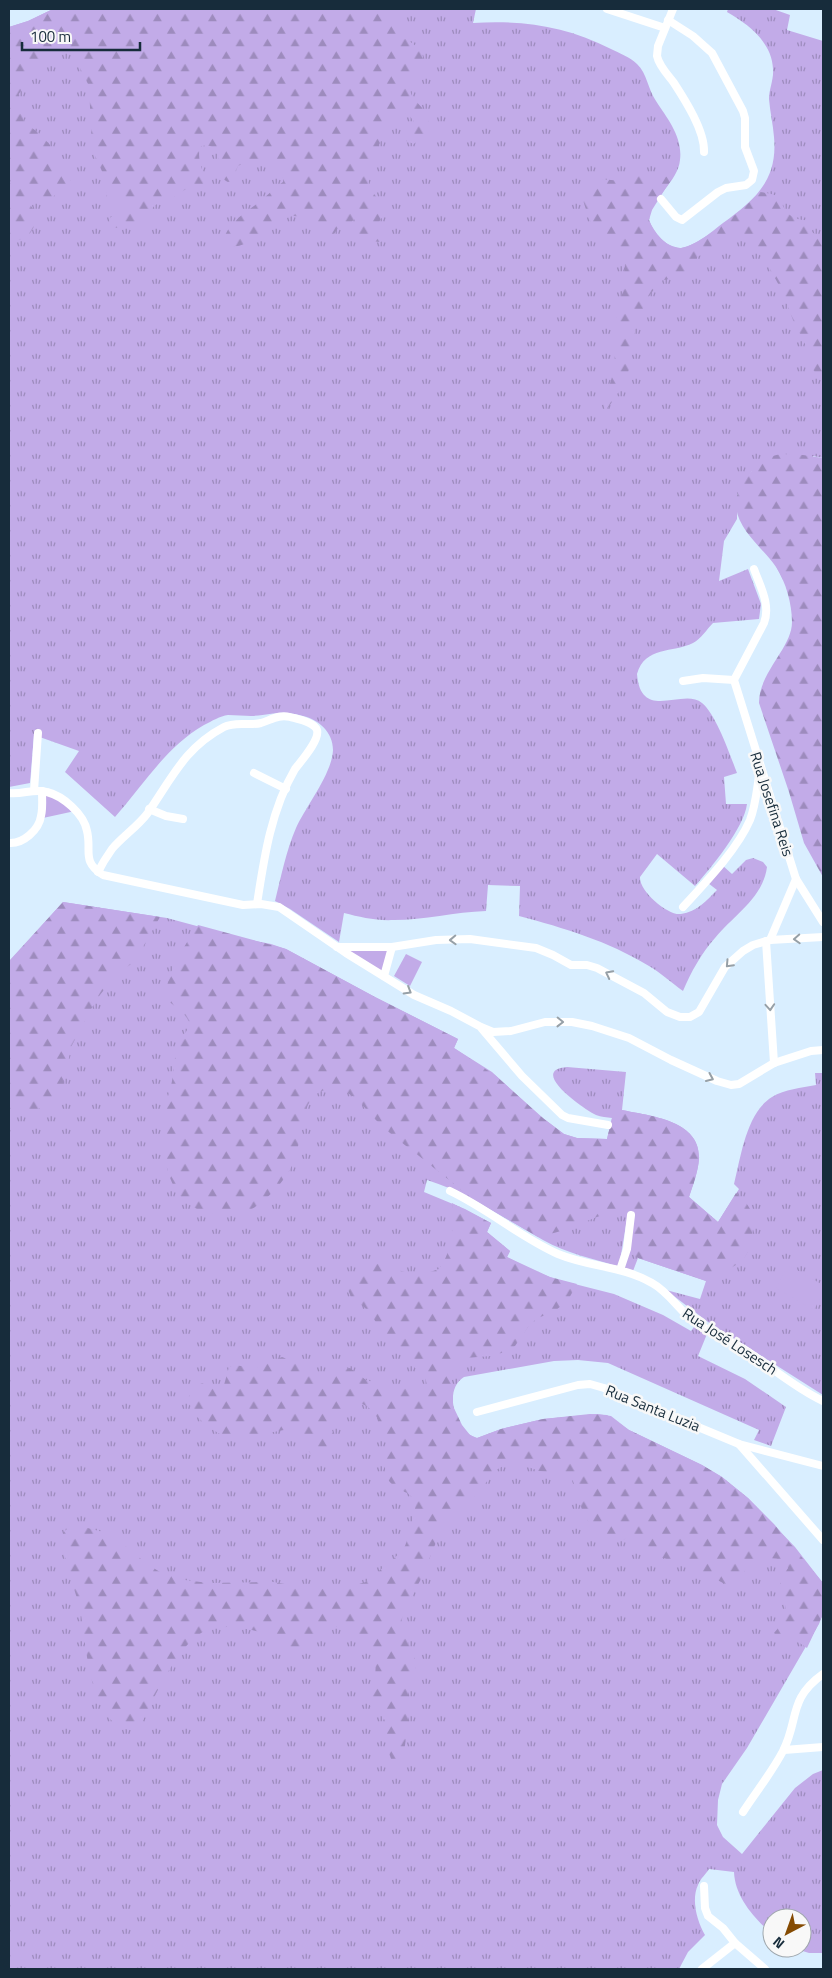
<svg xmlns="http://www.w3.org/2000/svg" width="832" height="1978" viewBox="0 0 832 1978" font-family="'Titillium Web',sans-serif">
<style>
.grass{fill:url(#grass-tufts)}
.forest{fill:url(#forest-firs)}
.park{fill:#c2abe8}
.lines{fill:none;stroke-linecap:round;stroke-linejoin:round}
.minor{stroke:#fff;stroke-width:8}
.oneway{stroke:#97a0a7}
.labels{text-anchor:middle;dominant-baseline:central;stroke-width:5;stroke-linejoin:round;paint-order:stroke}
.street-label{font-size:15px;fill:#172c3b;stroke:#f8f8f8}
</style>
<defs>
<pattern id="grass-tufts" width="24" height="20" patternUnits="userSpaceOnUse" patternTransform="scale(1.25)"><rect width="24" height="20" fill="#c2abe8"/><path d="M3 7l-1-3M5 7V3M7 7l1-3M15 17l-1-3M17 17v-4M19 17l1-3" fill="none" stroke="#9d8bbd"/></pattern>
<pattern id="forest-firs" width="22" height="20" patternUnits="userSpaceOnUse" patternTransform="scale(1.25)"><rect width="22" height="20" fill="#c2abe8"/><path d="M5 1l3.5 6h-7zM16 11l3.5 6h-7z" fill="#9d8bbd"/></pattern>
</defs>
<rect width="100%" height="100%" fill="#d9eeff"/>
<!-- grass -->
<g class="grass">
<path d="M53,9H476L473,23C523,20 566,26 611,49C619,53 630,57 637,64C647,73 648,90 656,101C667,118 683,137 680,160C678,182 651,198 649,220C654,234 666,247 681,248C697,245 710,233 723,223C755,200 778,180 774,137C773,124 770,112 769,99C769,89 774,79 773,69C772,42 748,24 727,12L728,9H773L790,15L787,30L823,41V458L813,456L783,580L776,566L752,471L737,495V519L724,541L719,581L748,569L761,604L759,619L713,623C707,629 701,639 693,643C673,653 645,646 637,674C641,723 683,687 702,703C716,714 730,755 737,773L724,777L726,804H747C744,828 711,868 695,886L657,854L640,877C639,891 668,916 681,914C697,912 707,900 717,890L708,883L722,865L732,874L746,860L753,858L763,862L767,867C763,898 733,916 715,938C701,954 691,972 683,991C672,983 661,973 649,966C608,941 564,928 519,916L520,886L488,885L486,911C455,912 424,920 394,920C376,921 360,917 344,913L339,942L290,909L275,901C281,877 286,851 296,828C306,806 332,774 333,750C333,732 319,720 303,716C280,709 273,715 251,716C244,716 236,715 228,715C220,716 212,721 204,725C166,747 144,784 115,817L65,772L79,751L34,735L30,783L9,787V27L28,21Z"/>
<path d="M63,902L167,918L245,939L271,944L286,949L375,997L458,1039L454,1048L492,1072L539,1115L564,1134L577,1138L607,1139L612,1118C607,1117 601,1117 596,1115C585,1110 527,1070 567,1067L626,1072L622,1110C650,1116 701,1120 699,1159C698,1172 693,1185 689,1197L718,1222L739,1189L734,1184C741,1157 746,1113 772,1097C785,1089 801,1088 816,1085L815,1073H823V1395L708,1322L666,1290L700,1299L706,1281L638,1258L633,1271L623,1268L631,1243L635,1213H628L619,1267C593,1258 567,1254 543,1240C503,1218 471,1194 427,1180L424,1192L465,1209L491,1223L487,1232L510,1251L507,1257L532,1270L555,1279L614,1294L663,1315L691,1331L694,1327L707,1334L698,1356L745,1379L786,1407L771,1446L754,1440L759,1430L608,1363L578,1360L554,1361L464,1377C442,1390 456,1433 477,1438L501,1429L543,1419L597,1414L611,1416L629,1430L702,1465L722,1477L748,1498L795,1547L823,1583V1614L819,1624L747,1748L722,1784L718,1800L717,1825L723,1837L742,1854L795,1788L813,1774L823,1770V1953H809L793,1948H802V1918H772V1934C754,1918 735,1897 734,1872L709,1869C706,1874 700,1879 698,1885C691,1900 697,1921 705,1935L688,1952L679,1969H9V962Z"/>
</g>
<!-- forest -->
<g class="forest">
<path d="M53,9H405L400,20L402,37C416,45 431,54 419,72C415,77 410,82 410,89C411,100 420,103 425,112C428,118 429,126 433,133L430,137C423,137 419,137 414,144L406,141L415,123L409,115L402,112C400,113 397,114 395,115C387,123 366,172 369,184C372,195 385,204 386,213L380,220L378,226L385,238L381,242L370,241L358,246L356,243C356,233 360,229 354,219L347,228L340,225L334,234C316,236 310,215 293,216C283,217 259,235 250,241C241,247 230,247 220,249C227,222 242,215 262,200C269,194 275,187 283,182V178C278,169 273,163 263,161L253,167L242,164L238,166L232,181L228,182C226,181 224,180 222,177C217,168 223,141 201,146C195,159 205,170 204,183L200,187H189L171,199L155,205L150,211L148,222C135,225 115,236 109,220C113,213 117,214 124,212L117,198L109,202L106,200L107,189L105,178L92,149L89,86L79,66L70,52L60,50L41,64L18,95L25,123L39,133L50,145L51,156L72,182L68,192H58L50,200C41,197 35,195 29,203L37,215C34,231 28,243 9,239V186L12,181L9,176V27L28,21Z"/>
<path d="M649,172L672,178L652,210L649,220C654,232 666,248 680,248C697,248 748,206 760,192C789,195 776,203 790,215C797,221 805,219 813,222L812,232L818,237L823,236V376L816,374L812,368L806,346L793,320L782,291L769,267L747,237L737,232L722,239C714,254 713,252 698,256L693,265L682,276L660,281L647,299L634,332V343L627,379L606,411L604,407V402L614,371L617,314L624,286L625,263L617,249L599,233L589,219L582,197L587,186L599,179L623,181L635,176Z"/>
<path d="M782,454L803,455L823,458V877L804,843L789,792L759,703C759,672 792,648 792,622C792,604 786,582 776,567C762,546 730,525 737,496C738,489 744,482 748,476C757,463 767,456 782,454Z"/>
<polygon points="63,902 160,917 135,961 114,977 96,1000 71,1047 64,1084 60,1095 53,1103 28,1113 13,1111 9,1109 9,961"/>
<path d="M198,925L286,949L375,997L458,1039L454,1048L496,1076L544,1119L564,1134L577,1138L607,1139L612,1118L622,1110C650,1116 701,1120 699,1159C698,1172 693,1185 689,1197L718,1222L736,1193C742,1198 748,1204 751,1211C755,1226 753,1252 740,1262C730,1270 717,1275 706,1281L638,1258L629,1250L635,1214C612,1209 596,1217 575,1226C563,1231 550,1234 538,1237C515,1223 491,1211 469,1196C457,1187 446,1177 434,1168C416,1153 397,1140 381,1125C368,1113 353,1089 334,1089C298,1088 304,1136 295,1158C289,1176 273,1194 258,1205C246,1214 225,1216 210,1213C165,1205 161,1152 164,1114C165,1103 170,1092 172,1081C174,1070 174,1059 177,1048C180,1039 186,1033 190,1025C187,1013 175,1007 166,999C165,973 185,946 198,925Z"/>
<path d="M452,1203L491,1223L487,1232L510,1251L507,1257L550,1277L577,1284L568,1300L555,1311L538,1318L530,1324L515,1346L508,1351L491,1356L465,1358L455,1365L451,1372L450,1379L453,1391V1406L462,1425L470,1435L477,1438L501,1429L543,1419L590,1414L607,1415L629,1430L702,1465L722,1477L748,1498L774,1524L823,1583V1614L807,1648L791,1637H778L774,1633L784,1621L787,1613L780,1584L784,1574L788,1568C782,1552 755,1558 746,1569C742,1575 740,1581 735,1587L725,1584L688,1565L657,1556L649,1551L635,1537H631L619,1541L604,1537L589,1523L583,1513L573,1481L567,1475L539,1471L515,1462L503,1466L496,1470L469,1504L444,1523L421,1579L403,1613L401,1625L415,1659L416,1670L408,1691V1724L404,1752L396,1770C391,1759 387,1750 386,1738C386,1733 387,1727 386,1723C383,1712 366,1708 366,1696C365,1691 369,1687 372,1683C378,1674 376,1656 369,1647C359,1635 335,1619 320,1629C311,1635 308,1652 295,1651C287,1650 283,1643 277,1639C270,1634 260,1632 252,1630C238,1627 221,1625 207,1630C179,1641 153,1699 141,1725C134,1731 128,1731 120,1727C89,1709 86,1645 81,1614C76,1587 60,1560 64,1532L72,1524L111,1534L147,1564L160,1572L185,1580L208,1583L273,1582L314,1589H340L366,1582L399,1554L405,1546L411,1529L416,1503C411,1490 394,1491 387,1478C383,1470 387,1457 387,1447C385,1429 372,1395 349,1405C340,1409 334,1417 331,1425C334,1440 340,1453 323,1460C304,1456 304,1435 284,1430C271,1432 243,1440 231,1438C213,1435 170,1401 198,1385C206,1380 215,1388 224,1385L229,1367L234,1365L255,1368L282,1357L295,1362L321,1379H330L341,1370L350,1368L366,1380L373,1382L408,1387L422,1393L427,1385L425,1377L388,1342L369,1311L351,1297L347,1287L352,1274L362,1266L372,1262L418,1276L439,1269C454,1248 453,1227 452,1203Z"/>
</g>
<!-- park -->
<g class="park">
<polygon points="43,792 50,793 75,811 43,818"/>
<polygon points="391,948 384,974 344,949"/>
<polygon points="406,954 422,962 410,986 394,976"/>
<polygon points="788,1265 823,1285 823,1293 814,1310 776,1288"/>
</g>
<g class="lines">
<!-- minor -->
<g class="minor">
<polyline points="607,9 665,28"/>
<path d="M673,9L658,46L657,56C659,66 668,75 674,83C685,100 705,131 704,152"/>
<polyline points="661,199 676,217 682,220 718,192 726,188 746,185 752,180 754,171 745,147 745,118 743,111 712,53 693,36 668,20"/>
<path d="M754,569C760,586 771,605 764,623L734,680L796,879L823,922"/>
<polyline points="683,681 703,678 734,680"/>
<polyline points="254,773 286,789"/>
<polyline points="34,791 38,733"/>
<path d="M9,793C22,795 34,788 47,792C63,796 84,814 87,831C92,851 81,861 103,875L243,905L261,904L279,907L346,953L414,995L451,1011L481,1027L493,1032L511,1031L545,1022H572L592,1026L629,1038L671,1060L717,1081L731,1085L739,1084L774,1063L811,1051L823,1050"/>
<polyline points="149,809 166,816 183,819"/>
<path d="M9,843C23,844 39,830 41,816C43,808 42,799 42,791"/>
<path d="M98,872C102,864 107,856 112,849C122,837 137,827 147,814C171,780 184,748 224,727C235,721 249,726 261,723C271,720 279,714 290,717C297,719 314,722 317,730C320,740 301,761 295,769C271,810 264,858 257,904"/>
<path d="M683,907C705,883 737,850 750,820C756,805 757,787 760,770"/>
<polyline points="770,940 796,879"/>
<polyline points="766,941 774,1063"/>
<polyline points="337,947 392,947 436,940 470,939 536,948 553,955 571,965 587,965 597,968 644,993 667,1012 680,1017 690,1017 699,1012 725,967 743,951 753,945 770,940 823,937"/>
<polyline points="384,976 392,947"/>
<polyline points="482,1029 522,1076 562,1115 568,1118 608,1125"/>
<path d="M450,1191C488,1209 520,1237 558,1254C589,1267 623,1266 652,1283C667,1291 678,1308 691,1319C707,1331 727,1339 744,1349C770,1366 795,1388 823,1401"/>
<polyline points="620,1270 627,1249 631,1215"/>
<polyline points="477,1412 578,1385 590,1384 604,1388 739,1444 823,1466"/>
<polyline points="739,1444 823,1540"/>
<polyline points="784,1750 823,1747"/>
<path d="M743,1812C756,1792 772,1772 783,1751C799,1720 788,1699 823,1674"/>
<polyline points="704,1886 705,1908 708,1916 723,1928 735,1943 765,1969"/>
<polyline points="702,1969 735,1943"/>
</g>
</g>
<!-- one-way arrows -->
<defs><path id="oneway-chevron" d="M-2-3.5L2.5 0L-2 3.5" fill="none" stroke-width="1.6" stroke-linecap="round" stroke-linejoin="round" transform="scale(1.25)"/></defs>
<g class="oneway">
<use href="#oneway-chevron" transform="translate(797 939) rotate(177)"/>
<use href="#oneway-chevron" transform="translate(453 940) rotate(178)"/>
<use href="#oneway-chevron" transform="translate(729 964) rotate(133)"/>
<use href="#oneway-chevron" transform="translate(609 974) rotate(-153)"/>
<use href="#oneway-chevron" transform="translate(408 991) rotate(31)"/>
<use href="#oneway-chevron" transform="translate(770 1007) rotate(86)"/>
<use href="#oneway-chevron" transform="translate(560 1022) rotate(1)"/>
<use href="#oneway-chevron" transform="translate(710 1078) rotate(24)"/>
</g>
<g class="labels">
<!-- street labels -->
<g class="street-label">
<text transform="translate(772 804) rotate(72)">Rua Josefina Reis</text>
<text transform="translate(730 1341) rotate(33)">Rua José Losesch</text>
<text transform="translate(653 1408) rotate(22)">Rua Santa Luzia</text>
</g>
</g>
<!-- border -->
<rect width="832" height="1978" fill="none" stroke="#172c3b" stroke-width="20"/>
<!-- north arrow -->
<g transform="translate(787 1933) rotate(221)"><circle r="24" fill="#f8f8f8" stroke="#9ea6ac"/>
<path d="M0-4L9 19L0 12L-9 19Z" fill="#854b02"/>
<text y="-8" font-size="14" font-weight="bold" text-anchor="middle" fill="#172c3b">N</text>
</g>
<!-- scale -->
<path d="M22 42v8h118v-8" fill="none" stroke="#172c3b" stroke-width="2.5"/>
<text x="30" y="42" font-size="15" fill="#172c3b" stroke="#f8f8f8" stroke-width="4" paint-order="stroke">100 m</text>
</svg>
